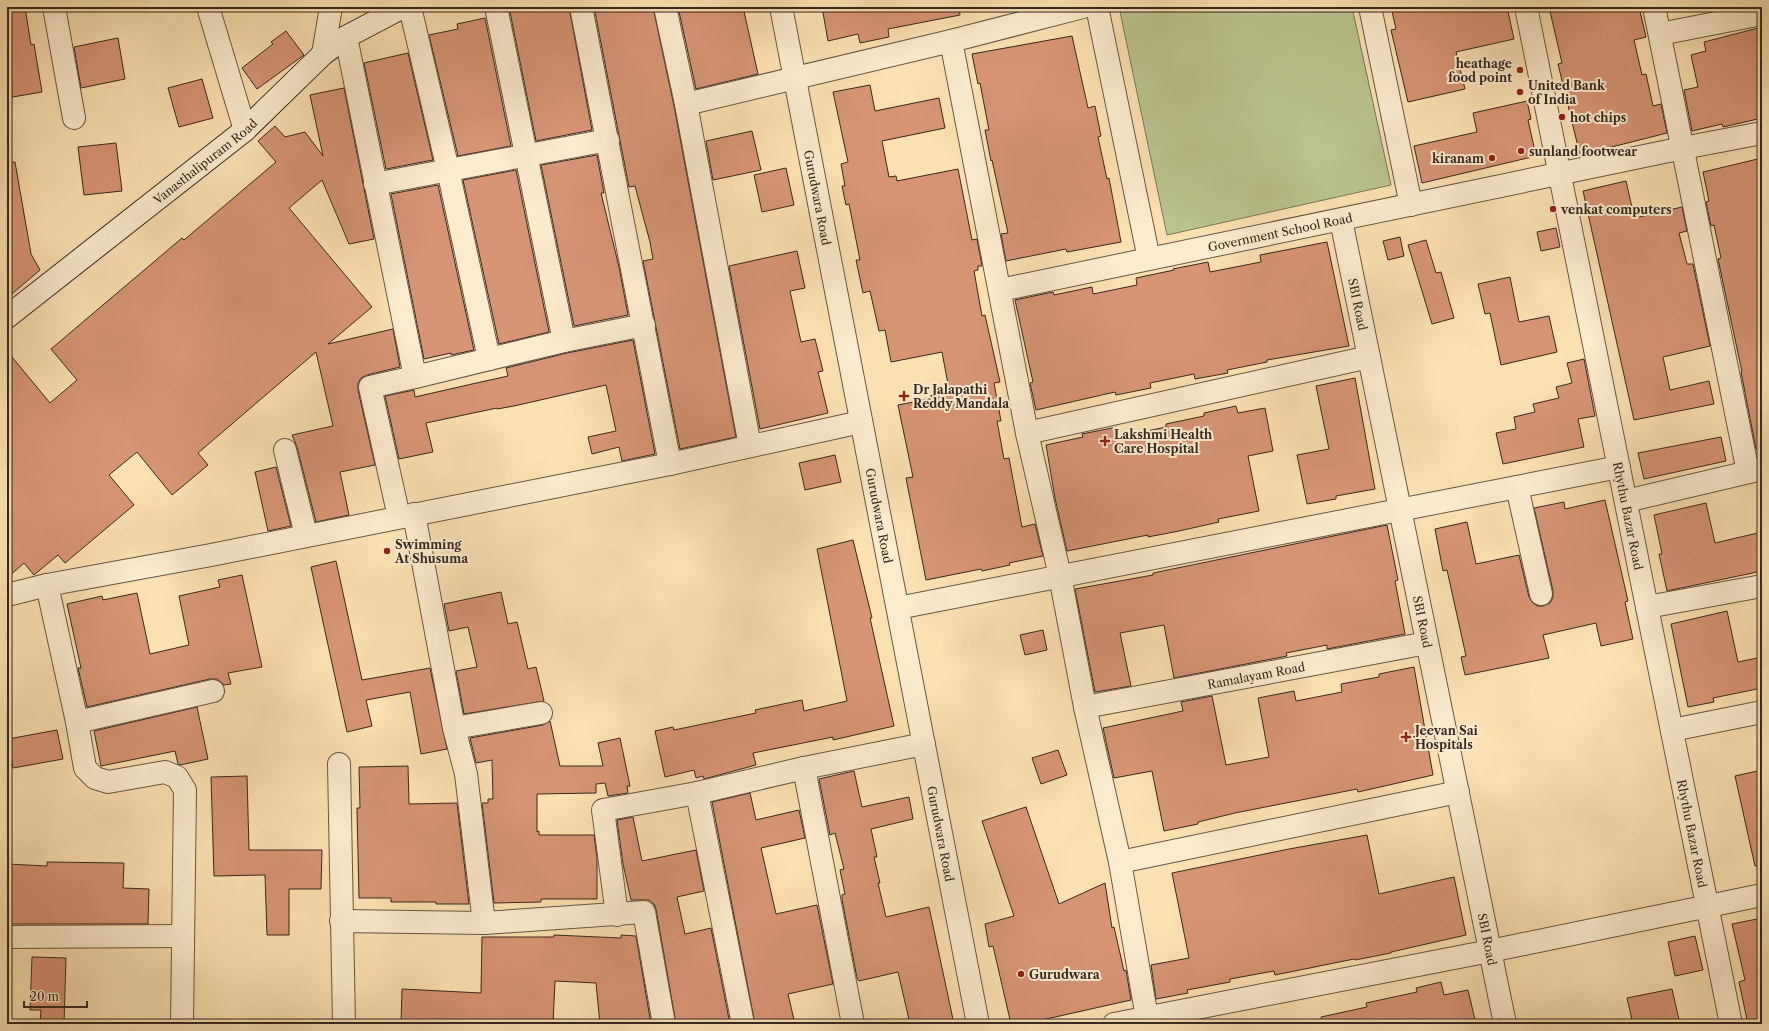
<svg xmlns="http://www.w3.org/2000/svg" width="1769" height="1031" viewBox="0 0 1769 1031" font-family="'Libre Caslon Text',serif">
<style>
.green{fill:#bac390;stroke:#787658}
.building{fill:#d69475;stroke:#352820}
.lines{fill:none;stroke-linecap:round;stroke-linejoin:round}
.street-casing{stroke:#665644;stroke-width:24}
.secondary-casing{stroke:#352820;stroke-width:24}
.street{stroke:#fcebcd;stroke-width:22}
.secondary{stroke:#fcebcd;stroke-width:22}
.poi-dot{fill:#8f2418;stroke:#fcebcd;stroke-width:1.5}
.labels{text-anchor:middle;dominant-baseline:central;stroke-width:4;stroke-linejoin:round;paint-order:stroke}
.poi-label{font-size:12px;font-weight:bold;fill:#352820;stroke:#fcebcd;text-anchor:start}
.street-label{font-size:12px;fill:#352820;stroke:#fcebcd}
</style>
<rect width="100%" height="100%" fill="#fbe0b2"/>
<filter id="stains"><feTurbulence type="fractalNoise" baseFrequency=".005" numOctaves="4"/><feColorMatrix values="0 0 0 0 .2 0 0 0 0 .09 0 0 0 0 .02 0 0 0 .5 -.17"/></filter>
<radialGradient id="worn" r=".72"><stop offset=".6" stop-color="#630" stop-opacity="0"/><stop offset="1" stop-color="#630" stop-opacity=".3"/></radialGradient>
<!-- green -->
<polygon class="green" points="1119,7 1352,7 1391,185 1167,235"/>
<!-- building -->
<g class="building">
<polygon points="7,7 25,7 31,45 34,44 42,92 7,98"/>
<polygon points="509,7 569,7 592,130 536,141"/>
<polygon points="594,7 653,7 674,106 736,437 680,449 643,261 653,259 650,242 635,186 629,187"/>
<polygon points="678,7 743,7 758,74 696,89"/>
<polygon points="822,7 959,7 960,15 888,29 889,37 860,43 858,34 828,41"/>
<polygon points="1391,7 1507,7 1514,39 1456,52 1465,89 1408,102 1391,30 1396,29"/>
<polygon points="1549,7 1639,7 1646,37 1634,40 1642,75 1646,74 1653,106 1661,104 1667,133 1580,155 1558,64 1562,63"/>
<polygon points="485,18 511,146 458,156 429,35 458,29 457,24"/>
<polygon points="1762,27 1762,118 1723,127 1722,124 1692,131 1684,90 1698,87 1691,55 1706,51 1704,42"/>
<polygon points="286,31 304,55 257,89 242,68 273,44 271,42"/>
<polygon points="1072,36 1088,108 1095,106 1101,136 1098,137 1107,179 1109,178 1121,242 1067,252 1066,249 1006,261 1001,234 1008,233 992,160 991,161 985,130 989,130 980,83 978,84 972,54"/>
<polygon points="118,38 125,79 81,88 74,47"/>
<polygon points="408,53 433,160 386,169 364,63"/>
<polygon points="202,79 213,118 179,127 168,88"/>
<polygon points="870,85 875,111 939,98 945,128 882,141 889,177 896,176 897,181 958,169 972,240 977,239 982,266 978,266 978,270 974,271 982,316 985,315 1000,382 994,383 1001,421 997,421 1004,459 1009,458 1022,527 1035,524 1043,556 1009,563 1010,565 982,571 981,569 926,580 906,478 913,477 898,405 950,395 942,352 891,362 885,330 879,331 870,291 863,293 856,260 860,260 849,204 846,205 842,186 845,186 841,164 848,162 833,92"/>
<polygon points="344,88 374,239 349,244 322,180 289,208 372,307 328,344 393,329 400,367 367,375 361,378 358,383 358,390 375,465 340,472 349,515 316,522 297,447 292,435 333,426 316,352 198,453 208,465 172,495 137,452 109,475 134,505 65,563 58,555 34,575 24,563 7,578 7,351 50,403 77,380 51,349 182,238 184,240 276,162 258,141 275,126 285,137 305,132 323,156 310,95"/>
<polygon points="1527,101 1531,119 1528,120 1536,156 1422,183 1414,146 1477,132 1473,113"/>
<polygon points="752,131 761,170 713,180 706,141"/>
<polygon points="116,143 122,191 84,195 78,147"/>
<polygon points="597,155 604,193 601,193 619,267 628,315 574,326 541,165"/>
<polygon points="1762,158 1762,247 1757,248 1762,272 1762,449 1756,449 1741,372 1742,372 1718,259 1721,258 1714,225 1711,226 1706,202 1709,201 1703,172"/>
<polygon points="15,162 31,254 40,270 7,298 7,163"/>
<polygon points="786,168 794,205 762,212 754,175"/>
<polygon points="516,170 549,332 499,344 463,180"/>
<polygon points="1626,181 1634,216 1635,218 1682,207 1687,231 1679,233 1687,264 1693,264 1710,346 1663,357 1670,390 1709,381 1714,404 1634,420 1583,191"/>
<polygon points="438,185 474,350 451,355 451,353 424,359 391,194"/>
<polygon points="1556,228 1560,247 1541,251 1537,232"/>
<polygon points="1400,237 1404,256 1388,260 1383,241"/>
<polygon points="1426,240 1436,273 1441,272 1454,318 1432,324 1408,245"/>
<polygon points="1327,242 1349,346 1267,360 1267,362 1227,370 1228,373 1195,379 1194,374 1150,383 1151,388 1116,395 1115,392 1036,410 1030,383 1033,382 1015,300 1053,292 1054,295 1092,287 1093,294 1137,285 1136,278 1174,270 1173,269 1208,262 1210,272 1261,262 1260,255"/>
<polygon points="797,251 805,288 790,291 801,342 815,339 823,371 818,372 828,413 760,429 729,266"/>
<polygon points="1510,277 1519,322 1549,316 1557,352 1501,365 1490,313 1485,314 1478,284"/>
<polygon points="633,340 655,454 622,461 619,447 592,454 588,437 616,431 606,385 514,406 497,409 497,408 426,423 433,452 399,459 385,396 414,390 415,397 472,384 508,376 506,368 567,353"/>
<polygon points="1584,359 1595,416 1578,419 1584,447 1503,464 1496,433 1516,429 1514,417 1535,412 1533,404 1559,398 1556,387 1572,383 1567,363"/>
<polygon points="1355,378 1375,489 1336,496 1336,499 1307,504 1297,455 1329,449 1316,386"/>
<polygon points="1236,406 1238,413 1265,408 1273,451 1248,456 1259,511 1218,519 1219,522 1179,531 1148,537 1148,535 1067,551 1055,498 1046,445 1083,437 1082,434 1117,427 1119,437 1166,427 1166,424 1204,416 1204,413"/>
<polygon points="1721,437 1726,461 1644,479 1638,453"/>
<polygon points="835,455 841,482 805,490 799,463"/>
<polygon points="276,467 291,526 268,531 255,472"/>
<polygon points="1605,500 1628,601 1625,602 1633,639 1601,646 1596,623 1543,635 1549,658 1465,675 1461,657 1466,656 1447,570 1443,571 1435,529 1467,522 1476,564 1519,555 1529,597 1532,602 1537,606 1543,606 1550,603 1553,597 1553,591 1534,508 1564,502 1565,509"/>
<polygon points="1706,503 1715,543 1762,532 1762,571 1667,591 1659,554 1662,554 1654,515"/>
<polygon points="1387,525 1398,580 1395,581 1405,634 1327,649 1327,645 1286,653 1287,656 1174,678 1164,625 1120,633 1131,686 1095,692 1075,589 1153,575 1153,573"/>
<polygon points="853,540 872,618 870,618 894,726 833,740 833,737 753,753 756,765 704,779 703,776 696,778 694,770 665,777 655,731 673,727 674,730 756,713 755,710 802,700 804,711 847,701 817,549"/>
<polygon points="336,561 362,680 430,668 447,749 421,754 410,692 366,700 372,726 347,732 311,567"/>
<polygon points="242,575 262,667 228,673 231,684 224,685 217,679 210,679 87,707 78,668 81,668 67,604 102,596 103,600 137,593 150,654 189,645 179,596 220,587 218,580"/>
<polygon points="501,592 508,624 517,622 528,669 536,667 544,701 464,714 456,671 477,667 468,627 449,631 444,604"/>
<polygon points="1727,611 1738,662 1762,657 1762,688 1713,698 1714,702 1688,707 1671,624"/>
<polygon points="1043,630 1047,650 1025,655 1020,635"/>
<polygon points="1414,667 1433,775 1358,792 1357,789 1235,813 1198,822 1198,824 1164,831 1152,771 1114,778 1103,728 1183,711 1181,702 1212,696 1226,765 1269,757 1258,698 1294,691 1296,701 1342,692 1341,684 1379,677 1379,674"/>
<polygon points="197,707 208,759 180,765 178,764 175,751 101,766 94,731"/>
<polygon points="550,721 560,766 603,766 598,743 620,738 630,786 627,786 628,793 608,796 605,783 596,784 596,793 537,794 537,832 539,831 539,835 594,835 597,858 597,899 541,899 541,902 494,903 482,803 488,803 488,799 493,799 492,760 476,763 470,738 543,725"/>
<polygon points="57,730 63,759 13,768 8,739"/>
<polygon points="1058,750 1067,775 1041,784 1032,758"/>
<polygon points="408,766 409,804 457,803 469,904 436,904 436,902 391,902 391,898 359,898 357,808 360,808 359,767"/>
<polygon points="1762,770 1762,865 1755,866 1735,776"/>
<polygon points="854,771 862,807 909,797 913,819 871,829 877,857 874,857 880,883 878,883 886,917 929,907 954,1024 910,1024 898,972 859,981 857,978 842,899 842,895 845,894 840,870 844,869 835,833 830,835 819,779"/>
<polygon points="247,776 249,850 322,850 321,889 289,889 289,935 267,935 265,875 214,876 211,777"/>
<polygon points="750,793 756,820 799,810 805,838 761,848 776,914 817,905 833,984 788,994 795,1024 755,1024 712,802"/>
<polygon points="1026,807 1059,904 1105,883 1112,928 1114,927 1124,971 1126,970 1131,1000 1024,1024 1011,1024 993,946 989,947 985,924 1014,916 982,821"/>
<polygon points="633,817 642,861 696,850 704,891 677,897 685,934 711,928 730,1024 676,1024 656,909 654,904 649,900 631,900 623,864 617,820"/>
<polygon points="1367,835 1379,894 1454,877 1466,935 1391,952 1391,953 1355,960 1354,959 1275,975 1274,971 1230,979 1230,982 1187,990 1188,993 1156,999 1151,965 1189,958 1172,873 1289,849"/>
<polygon points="47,862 124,863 123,888 149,889 148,924 7,924 7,864 47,866"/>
<polygon points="1762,918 1762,1024 1748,1024 1739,982 1745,980 1732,924"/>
<polygon points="554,935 621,938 621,935 636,936 651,1024 600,1024 596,983 555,981 553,1024 401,1024 402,989 481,993 482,937 554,937"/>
<polygon points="1695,936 1703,970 1675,976 1668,942"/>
<polygon points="32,957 66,958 64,1024 40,1024 41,1010 30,1010"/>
<polygon points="1441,982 1444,995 1468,990 1476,1024 1322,1024 1321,1017 1367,1007 1366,1003 1417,992 1416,988"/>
<polygon points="1672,989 1680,1024 1633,1024 1627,998"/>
</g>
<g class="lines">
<defs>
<g id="street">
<polyline points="54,7 74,118"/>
<polyline points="208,7 245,130"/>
<polyline points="410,7 448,170 489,359"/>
<polyline points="496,7 564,341"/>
<polyline points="581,7 670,464"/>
<polyline points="665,7 686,104 750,446"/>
<path id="s1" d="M781,7L978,1024"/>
<polyline points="1097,7 1149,259"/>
<polyline points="1370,7 1411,205"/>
<path id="s2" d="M1526,7L1731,1024"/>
<polyline points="1654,7 1748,472"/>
<polyline points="1660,34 1762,14"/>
<polyline points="346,37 415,377 564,341 644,325"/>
<polyline points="951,41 1027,433 1060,576 1085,707 1120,862 1147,1018"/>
<polyline points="323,54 331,7"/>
<polyline points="686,104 951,41 1083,7"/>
<polyline points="375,184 608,140"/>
<path id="s3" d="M1341,220L1505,1024"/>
<path id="s4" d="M1000,290L1683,148L1762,133"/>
<polyline points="1027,433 1369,357"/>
<polyline points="285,450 306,535"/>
<polyline points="1517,487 1541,594"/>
<polyline points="1626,501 1762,469"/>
<polyline points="414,514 454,728 466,774 484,923"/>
<polyline points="399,517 370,387 415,377"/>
<polyline points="47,585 77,722 85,768 95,778 108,782 165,772 177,777 185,790 182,1024"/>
<polyline points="7,595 47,585 211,555 670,464 861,422"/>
<polyline points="1647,607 1762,586"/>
<polyline points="898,608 1619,467"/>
<path id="s5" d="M1085,707L1427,643"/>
<polyline points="77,722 213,691"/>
<polyline points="454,728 541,713"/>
<polyline points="1672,730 1762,712"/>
<polyline points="339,764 344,1024"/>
<polyline points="804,768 853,1024"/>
<polyline points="697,793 743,1024"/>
<polyline points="1120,862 1458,792"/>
<polyline points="617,915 603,810 697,793 804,768 924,744"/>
<polyline points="341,921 484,923 644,912 664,1024"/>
<polyline points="7,937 182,936"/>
<polyline points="1114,1024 1490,951 1762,895"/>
</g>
<g id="secondary">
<path id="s6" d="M7,317L245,130L323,54L346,37L403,7"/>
</g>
</defs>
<!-- street casing -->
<use href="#street" class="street-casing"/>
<!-- secondary casing -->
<use href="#secondary" class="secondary-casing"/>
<!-- street -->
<use href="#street" class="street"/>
<!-- secondary -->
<use href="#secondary" class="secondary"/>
</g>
<!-- markers -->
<g class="poi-dot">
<circle cx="1520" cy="70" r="4"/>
<circle cx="1520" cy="92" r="4"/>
<circle cx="1562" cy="117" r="4"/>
<circle cx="1521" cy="151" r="4"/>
<circle cx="1492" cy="158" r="4"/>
<circle cx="1553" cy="209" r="4"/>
<path d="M902 390h4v4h4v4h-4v4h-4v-4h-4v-4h4z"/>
<path d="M1103 435h4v4h4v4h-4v4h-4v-4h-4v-4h4z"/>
<circle cx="387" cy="551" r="4"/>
<path d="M1404 731h4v4h4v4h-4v4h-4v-4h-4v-4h4z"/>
<circle cx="1021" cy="974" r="4"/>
</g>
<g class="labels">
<!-- poi labels -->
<g class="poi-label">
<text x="1512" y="63" text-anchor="end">heathage<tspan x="1512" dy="14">food point</tspan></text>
<text x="1528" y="85">United Bank<tspan x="1528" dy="14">of India</tspan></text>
<text x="1570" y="117">hot chips</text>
<text x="1529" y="151">sunland footwear</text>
<text x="1484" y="158" text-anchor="end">kiranam</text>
<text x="1561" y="209">venkat computers</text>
<text x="913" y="389">Dr Jalapathi<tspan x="913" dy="14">Reddy Mandala</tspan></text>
<text x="1114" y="434">Lakshmi Health<tspan x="1114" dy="14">Care Hospital</tspan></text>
<text x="395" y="544">Swimming<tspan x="395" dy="14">At Shusuma</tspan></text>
<text x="1415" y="730">Jeevan Sai<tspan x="1415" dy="14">Hospitals</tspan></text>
<text x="1029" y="974">Gurudwara</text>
</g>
<!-- street labels -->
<g class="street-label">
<text stroke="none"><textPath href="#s6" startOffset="252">Vanasthalipuram Road</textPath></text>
<text stroke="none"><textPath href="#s1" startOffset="194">Gurudwara Road</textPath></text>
<text stroke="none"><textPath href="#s4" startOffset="286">Government School Road</textPath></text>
<text stroke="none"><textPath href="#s3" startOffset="86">SBI Road</textPath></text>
<text stroke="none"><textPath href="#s1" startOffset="518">Gurudwara Road</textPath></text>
<text stroke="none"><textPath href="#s2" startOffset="519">Rhythu Bazar Road</textPath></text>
<text stroke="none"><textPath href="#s3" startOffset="410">SBI Road</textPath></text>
<text stroke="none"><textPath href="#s5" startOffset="174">Ramalayam Road</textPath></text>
<text stroke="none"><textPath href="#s2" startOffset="843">Rhythu Bazar Road</textPath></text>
<text stroke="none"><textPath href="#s1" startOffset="842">Gurudwara Road</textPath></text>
<text stroke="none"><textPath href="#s3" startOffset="734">SBI Road</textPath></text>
</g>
</g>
<!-- margin -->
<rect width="1769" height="1031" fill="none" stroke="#fbe0b2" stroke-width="24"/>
<rect x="8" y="8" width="1753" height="1015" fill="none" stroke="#352820" stroke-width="2"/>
<rect x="12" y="12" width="1745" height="1007" fill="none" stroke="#352820"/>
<!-- scale -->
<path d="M24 1001v6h63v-6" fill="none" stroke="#352820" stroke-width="2"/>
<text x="30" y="1001" font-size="12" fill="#352820" stroke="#fcebcd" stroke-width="3" paint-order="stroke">20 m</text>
<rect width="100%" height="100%" filter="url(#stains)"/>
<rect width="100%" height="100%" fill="url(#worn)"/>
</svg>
